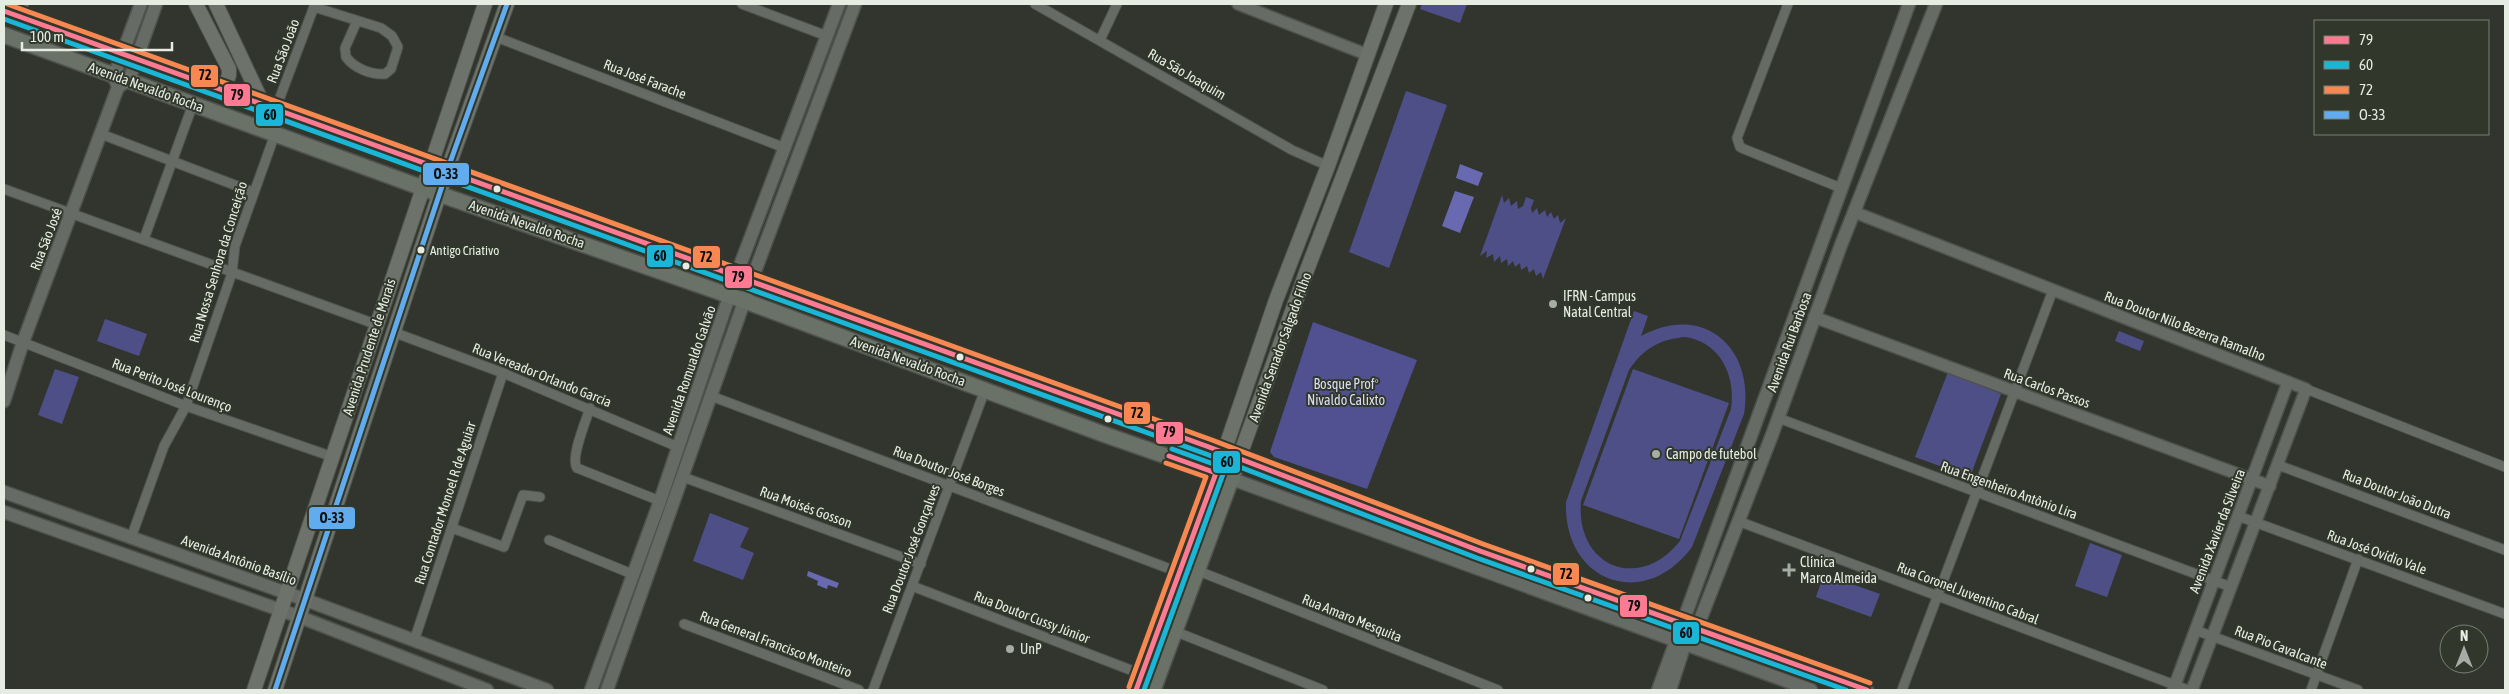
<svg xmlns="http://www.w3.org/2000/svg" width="2509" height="694" viewBox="0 0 2509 694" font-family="'Asap Condensed',sans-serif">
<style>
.green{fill:#4f4f88;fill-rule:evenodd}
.forest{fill:#515091}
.water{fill:#6969b1}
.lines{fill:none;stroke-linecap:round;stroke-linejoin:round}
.minor-casing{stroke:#4f524c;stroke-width:11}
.tertiary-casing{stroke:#4f524c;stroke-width:14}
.secondary-casing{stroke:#4f524c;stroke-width:15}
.primary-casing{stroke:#4f524c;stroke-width:16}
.trunk-casing{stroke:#4f524c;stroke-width:18}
.minor{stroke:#676b65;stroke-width:9}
.tertiary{stroke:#676b65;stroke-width:11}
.secondary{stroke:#676b65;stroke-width:12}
.primary{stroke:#6d736a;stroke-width:14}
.trunk{stroke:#6a7166;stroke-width:15}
.bus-1-casing{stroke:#31382b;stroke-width:9}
.bus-2-casing{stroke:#31382b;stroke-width:9}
.bus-3-casing{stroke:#31382b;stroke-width:9}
.bus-4-casing{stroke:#31382b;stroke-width:9}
.bus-1{stroke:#fe7a93;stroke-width:5}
.bus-2{stroke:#1ab6d8;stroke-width:5}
.bus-3{stroke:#f88751;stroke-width:5}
.bus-4{stroke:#60acee;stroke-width:5}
.bus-dot{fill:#e7ece3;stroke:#31382b;stroke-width:2}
.poi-dot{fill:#a7aca4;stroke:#31382b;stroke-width:2}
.labels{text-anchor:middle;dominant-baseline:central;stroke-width:4;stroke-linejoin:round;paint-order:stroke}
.bus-label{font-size:13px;fill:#e7ece3;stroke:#31382b;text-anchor:start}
.street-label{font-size:14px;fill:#e7ece3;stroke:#31382b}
.poi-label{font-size:14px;fill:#e7ece3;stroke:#31382b;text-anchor:start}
.park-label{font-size:14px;fill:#dadcf2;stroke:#31382b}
.line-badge{stroke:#31382b;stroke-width:2}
.pale-badge-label{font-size:14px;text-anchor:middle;font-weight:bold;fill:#111}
</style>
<rect width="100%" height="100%" fill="#31352e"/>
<!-- green -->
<g class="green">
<polygon points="1422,4 1467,4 1460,23 1420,9"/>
<polygon points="1406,91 1447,105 1389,268 1349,252"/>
<polygon points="1502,195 1504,203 1509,198 1511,206 1517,201 1518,209 1523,206 1526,197 1534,200 1531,208 1532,213 1537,208 1539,215 1545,210 1547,217 1551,212 1554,219 1558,215 1560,223 1566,218 1543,279 1541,272 1536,276 1534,269 1529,273 1527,266 1521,270 1520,263 1515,267 1513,261 1508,266 1507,259 1501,263 1500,256 1494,262 1493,254 1486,258 1487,251 1480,256"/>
<path d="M1634,311L1648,316L1641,336C1703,302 1755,347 1744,414L1692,547C1644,612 1563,582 1566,502ZM1685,337C1721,342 1736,377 1731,409L1680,541C1639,593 1575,566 1581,501L1629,370C1643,349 1660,339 1685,337Z"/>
<polygon points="105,319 147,334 139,356 97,341"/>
<polygon points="2119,331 2144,341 2140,351 2115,341"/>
<polygon points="55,369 79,377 62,424 38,415"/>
<polygon points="1633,369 1729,403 1679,539 1583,505"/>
<polygon points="1948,372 2001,394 1970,477 1915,457"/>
<polygon points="710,513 749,528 740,547 754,553 743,580 693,561"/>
<polygon points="2090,543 2122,555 2107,597 2075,586"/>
<polygon points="1824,574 1880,594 1871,617 1816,597"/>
</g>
<!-- forest -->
<polygon class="forest" points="1313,322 1417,360 1367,489 1274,457 1270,452"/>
<!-- water -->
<g class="water">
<polygon points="1460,164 1483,173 1478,186 1456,178"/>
<polygon points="1455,191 1474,197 1460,233 1442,226"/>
<polygon points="808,571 839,583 837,588 828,585 827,589 817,585 818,581 807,576"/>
</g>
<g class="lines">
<defs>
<g id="minor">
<polyline points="742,4 827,36"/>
<polyline points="1035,4 1292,150 1328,166"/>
<polyline points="1788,4 1737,138 1740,147 1744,149 1841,188"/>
<path d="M314,7L381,28L392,36L398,47L391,69L385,74C371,75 354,68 346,57L345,48L357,21"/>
<polyline points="19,17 24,4"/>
<polyline points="496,37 785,148"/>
<polyline points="1100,40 1117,4"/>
<polyline points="276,108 315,4"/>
<polyline points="101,134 253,192"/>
<polyline points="4,189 375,324"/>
<polyline points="144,239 193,104"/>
<polyline points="393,332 503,373 678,447"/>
<polyline points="4,335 186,406 333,457"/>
<polyline points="2306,389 2505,467"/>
<polyline points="711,396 1178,572"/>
<path d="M590,408C586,421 570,458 577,468L660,501"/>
<polyline points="1778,418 2231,587"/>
<polyline points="2278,465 2505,550"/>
<polyline points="683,477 921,564"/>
<polyline points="2238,516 2505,614"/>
<polyline points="1738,521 2188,690"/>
<polyline points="452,528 504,547 523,495 540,497"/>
<polyline points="131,538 164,446 186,406 232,273 235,246 275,134"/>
<polyline points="549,540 632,574"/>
<polyline points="1196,570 1498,690"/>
<polyline points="912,586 1141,674"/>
<polyline points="684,624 859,690"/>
<polyline points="2195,630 2358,690"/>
<polyline points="1174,631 1323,690"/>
<polyline points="414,641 503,373"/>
<polyline points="873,690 985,390"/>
<polyline points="1902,690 2053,290"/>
<polyline points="2311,690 2358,559"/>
</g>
<g id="tertiary">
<polyline points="1238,4 1368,55"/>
<polyline points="1854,212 2306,389 2192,690"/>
<polyline points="1814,317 2270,486"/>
<polyline points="2173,690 2288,382"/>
</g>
<g id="secondary">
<polyline points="117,84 114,76 141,4"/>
<polyline points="4,401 23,342 118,87 129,80 156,4"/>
<polyline points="1239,458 1480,551 1867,690"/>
<polyline points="1232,479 1811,690"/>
<polyline points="4,492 306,600 547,690"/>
<polyline points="4,512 300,617 487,690"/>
<polyline points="591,690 660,501 736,276 839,4"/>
<polyline points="607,690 751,282 855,4"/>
<polyline points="1658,690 1909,4"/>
<polyline points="1670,690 1685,644 1697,628 1772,435 1841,245 1936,4"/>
</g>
<g id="primary">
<polyline points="196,4 229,69 229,75 224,89"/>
<polyline points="216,4 263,104"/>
<polyline points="1224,452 1276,300 1328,166 1386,4"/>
<polyline points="1239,458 1307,270 1409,4"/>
<polyline points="254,690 485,4"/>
<polyline points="275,690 447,171 507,4"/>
</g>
<g id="trunk">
<polyline points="4,11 1239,458 1153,690"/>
<polyline points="4,35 439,194 745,301 1103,434 1232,479"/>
<polyline points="1136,690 1224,452"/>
</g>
</defs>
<!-- minor casing -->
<use href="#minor" class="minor-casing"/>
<!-- tertiary casing -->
<use href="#tertiary" class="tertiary-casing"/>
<!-- secondary casing -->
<use href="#secondary" class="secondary-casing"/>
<!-- primary casing -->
<use href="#primary" class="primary-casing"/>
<!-- trunk casing -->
<use href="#trunk" class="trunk-casing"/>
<!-- minor -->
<use href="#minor" class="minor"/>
<!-- tertiary -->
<use href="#tertiary" class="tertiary"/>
<!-- secondary -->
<use href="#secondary" class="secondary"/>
<!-- primary -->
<use href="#primary" class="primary"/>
<!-- trunk -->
<use href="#trunk" class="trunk"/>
<defs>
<g id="bus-1">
<polyline points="4,11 1209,447 1480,551 1867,690"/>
<polyline points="1136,690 1216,473 1169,456"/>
</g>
<g id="bus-2">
<polyline points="4,19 1206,454 1477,558 1846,690"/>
<polyline points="1144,690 1223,474 1219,466 1172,449"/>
</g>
<g id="bus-3">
<polyline points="7,4 1212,440 1483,544 1870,683"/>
<polyline points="1129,687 1206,477 1166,463"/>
</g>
<polyline id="bus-4" points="275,690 447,171 507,4"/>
</defs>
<!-- bus-1 casing -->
<use href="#bus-1" class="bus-1-casing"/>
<!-- bus-2 casing -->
<use href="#bus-2" class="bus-2-casing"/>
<!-- bus-3 casing -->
<use href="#bus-3" class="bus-3-casing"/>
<!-- bus-4 casing -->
<use href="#bus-4" class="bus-4-casing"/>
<!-- bus-1 -->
<use href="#bus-1" class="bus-1"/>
<!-- bus-2 -->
<use href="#bus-2" class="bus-2"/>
<!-- bus-3 -->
<use href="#bus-3" class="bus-3"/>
<!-- bus-4 -->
<use href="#bus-4" class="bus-4"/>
</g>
<!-- markers -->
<g class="bus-dot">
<circle cx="497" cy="189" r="4.5"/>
<circle cx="421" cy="250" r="4.5"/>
<circle cx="686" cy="266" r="4.5"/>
<circle cx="960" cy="357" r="4.5"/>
<circle cx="1108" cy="419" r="4.5"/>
<circle cx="1531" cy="569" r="4.5"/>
<circle cx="1588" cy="598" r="4.5"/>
</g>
<g class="poi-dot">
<circle cx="1553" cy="304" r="5"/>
<circle cx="1656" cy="454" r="5"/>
<path d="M1786.5 562.5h5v5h5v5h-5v5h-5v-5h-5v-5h5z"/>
<circle cx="1010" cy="649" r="5"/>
</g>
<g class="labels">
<!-- bus labels -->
<g class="bus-label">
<text x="430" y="250">Antigo Criativo</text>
</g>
<!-- street labels -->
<g class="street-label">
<text transform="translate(283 51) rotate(-69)">Rua São João</text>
<text transform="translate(1187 74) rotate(30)">Rua São Joaquim</text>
<text transform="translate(645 79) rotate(21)">Rua José Farache</text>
<text transform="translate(146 87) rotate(20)">Avenida Nevaldo Rocha</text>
<text transform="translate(527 224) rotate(19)">Avenida Nevaldo Rocha</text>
<text transform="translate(46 239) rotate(-69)">Rua São José</text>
<text transform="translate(218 262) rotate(-73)">Rua Nossa Senhora da Conceição</text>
<text transform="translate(2185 326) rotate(21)">Rua Doutor Nilo Bezerra Ramalho</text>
<text transform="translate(1789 342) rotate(-70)">Avenida Rui Barbosa</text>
<text transform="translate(369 347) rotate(-72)">Avenida Prudente de Morais</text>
<text transform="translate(1280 347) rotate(-70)">Avenida Senador Salgado Filho</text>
<text transform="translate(908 361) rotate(20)">Avenida Nevaldo Rocha</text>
<text transform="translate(689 370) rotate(-71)">Avenida Romualdo Galvão</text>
<text transform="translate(542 375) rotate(22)">Rua Vereador Orlando Garcia</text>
<text transform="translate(172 385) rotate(21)">Rua Perito José Lourenço</text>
<text transform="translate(2047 388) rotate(20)">Rua Carlos Passos</text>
<text transform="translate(949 471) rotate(21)">Rua Doutor José Borges</text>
<text transform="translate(2009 490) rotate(20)">Rua Engenheiro Antônio Lira</text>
<text transform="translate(2397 494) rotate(21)">Rua Doutor João Dutra</text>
<text transform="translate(445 503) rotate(-72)">Rua Contador Monoel R de Aguiar</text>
<text transform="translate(806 507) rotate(20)">Rua Moisés Gosson</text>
<text transform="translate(2217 531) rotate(-69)">Avenida Xavier da Silveira</text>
<text transform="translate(911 549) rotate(-69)">Rua Doutor José Gonçalves</text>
<text transform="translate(2377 552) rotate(20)">Rua José Ovídio Vale</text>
<text transform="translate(239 560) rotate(20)">Avenida Antônio Basílio</text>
<text transform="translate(1968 593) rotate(21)">Rua Coronel Juventino Cabral</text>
<text transform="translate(1032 617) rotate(21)">Rua Doutor Cussy Júnior</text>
<text transform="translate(1352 618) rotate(22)">Rua Amaro Mesquita</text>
<text transform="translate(776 644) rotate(21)">Rua General Francisco Monteiro</text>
<text transform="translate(2281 647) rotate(21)">Rua Pio Cavalcante</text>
</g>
<!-- poi labels -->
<g class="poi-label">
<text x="1563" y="296">IFRN - Campus<tspan x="1563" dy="16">Natal Central</tspan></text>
<text x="1666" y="454">Campo de futebol</text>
<text x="1800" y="562">Clínica<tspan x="1800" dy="16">Marco Almeida</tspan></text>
<text x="1020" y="649">UnP</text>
</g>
<!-- park labels -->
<g class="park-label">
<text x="1346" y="384">Bosque Profº<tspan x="1346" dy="16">Nivaldo Calixto</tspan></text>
</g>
</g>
<g class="line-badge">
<rect x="190" y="64" width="29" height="24" rx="5" fill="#f88751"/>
<rect x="223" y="83" width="28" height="24" rx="5" fill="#fe7a93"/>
<rect x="255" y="103" width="29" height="24" rx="5" fill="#1ab6d8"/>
<rect x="422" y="162" width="48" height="24" rx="5" fill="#60acee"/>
<rect x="646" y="244" width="28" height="24" rx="5" fill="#1ab6d8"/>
<rect x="692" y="245" width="29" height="24" rx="5" fill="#f88751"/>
<rect x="724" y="265" width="29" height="24" rx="5" fill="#fe7a93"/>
<rect x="1123" y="401" width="28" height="24" rx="5" fill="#f88751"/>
<rect x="1155" y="421" width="29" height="24" rx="5" fill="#fe7a93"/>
<rect x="1212" y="450" width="29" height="24" rx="5" fill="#1ab6d8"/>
<rect x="308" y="506" width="48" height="24" rx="5" fill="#60acee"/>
<rect x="1552" y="562" width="28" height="24" rx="5" fill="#f88751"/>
<rect x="1619" y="594" width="29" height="24" rx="5" fill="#fe7a93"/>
<rect x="1672" y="621" width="28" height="24" rx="5" fill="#1ab6d8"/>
</g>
<g class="pale-badge-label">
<text x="205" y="80">72</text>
<text x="237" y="100">79</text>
<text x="270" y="120">60</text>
<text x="446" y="179">O-33</text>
<text x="660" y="261">60</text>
<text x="706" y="262">72</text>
<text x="738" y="282">79</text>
<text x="1137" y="418">72</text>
<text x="1169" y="437">79</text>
<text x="1227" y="467">60</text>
<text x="332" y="523">O-33</text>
<text x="1566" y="579">72</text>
<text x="1634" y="611">79</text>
<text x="1686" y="638">60</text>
</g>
<!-- border -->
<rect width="2509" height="694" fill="none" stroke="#e7ece3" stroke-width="10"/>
<!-- legend -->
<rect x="2314" y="20" width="175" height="115" fill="#31382b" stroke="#7a8075"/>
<rect x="2324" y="36" width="25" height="8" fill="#fe7a93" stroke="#7a8075"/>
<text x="2359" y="45" font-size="15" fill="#e7ece3">79</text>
<rect x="2324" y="61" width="25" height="8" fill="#1ab6d8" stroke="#7a8075"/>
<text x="2359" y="70" font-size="15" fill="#e7ece3">60</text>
<rect x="2324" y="86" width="25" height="8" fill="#f88751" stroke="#7a8075"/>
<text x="2359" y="95" font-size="15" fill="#e7ece3">72</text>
<rect x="2324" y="111" width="25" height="8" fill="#60acee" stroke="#7a8075"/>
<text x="2359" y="120" font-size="15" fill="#e7ece3">O-33</text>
<!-- north arrow -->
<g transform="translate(2464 649)"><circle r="24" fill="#31382b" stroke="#7a8075"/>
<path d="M0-4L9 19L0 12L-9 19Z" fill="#a7aca4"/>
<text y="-8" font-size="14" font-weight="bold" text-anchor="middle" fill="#e7ece3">N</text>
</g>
<!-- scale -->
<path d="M22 42v8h150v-8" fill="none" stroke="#e7ece3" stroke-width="2.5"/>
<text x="30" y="42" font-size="15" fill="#e7ece3" stroke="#31382b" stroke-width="4" paint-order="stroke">100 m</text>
</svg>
